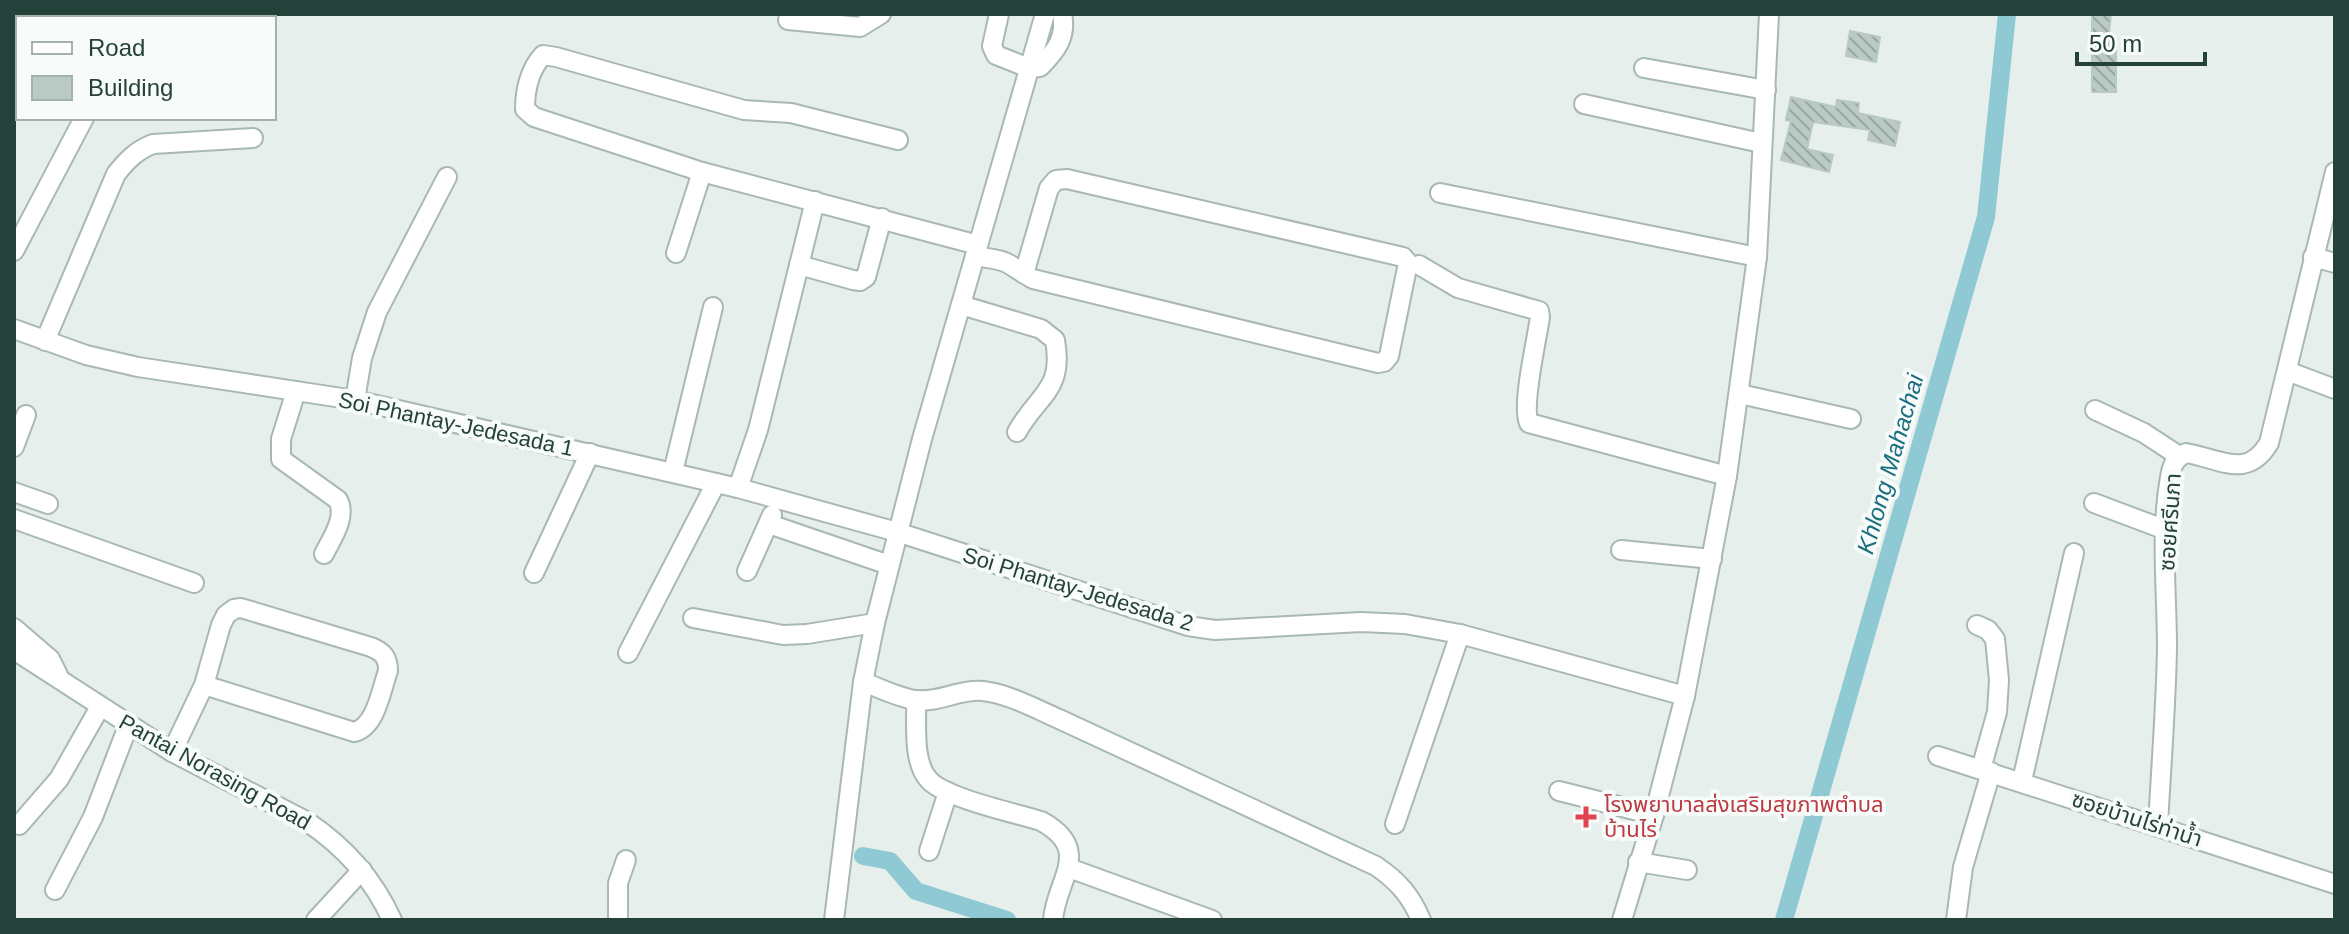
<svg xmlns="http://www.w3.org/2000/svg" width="2349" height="934" viewBox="0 0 2349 934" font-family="Arial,'Noto Sans Thai',sans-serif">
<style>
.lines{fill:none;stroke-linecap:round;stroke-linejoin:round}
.canal{stroke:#8ec9d4;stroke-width:18}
.building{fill:url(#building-back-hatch);stroke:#b8c9c2;stroke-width:2}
.minor-casing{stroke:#a8b8b2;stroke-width:22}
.minor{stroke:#fff;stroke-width:18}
.health-dot{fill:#e0444e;stroke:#f7fbf9;stroke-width:3}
.labels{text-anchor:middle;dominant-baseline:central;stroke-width:8;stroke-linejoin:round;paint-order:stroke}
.street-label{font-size:22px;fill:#24423a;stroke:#f7fbf9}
.health-label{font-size:22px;fill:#be3a42;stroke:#f7fbf9;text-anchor:start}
.water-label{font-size:24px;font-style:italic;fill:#1c6f80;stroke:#f7fbf9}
</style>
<defs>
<pattern id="building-back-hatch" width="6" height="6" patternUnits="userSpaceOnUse" patternTransform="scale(2)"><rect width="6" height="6" fill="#bbcac4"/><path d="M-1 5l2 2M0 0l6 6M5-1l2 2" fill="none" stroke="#98a6a0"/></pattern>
</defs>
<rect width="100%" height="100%" fill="#e6efeb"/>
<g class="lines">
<!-- canal -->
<g class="canal">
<polyline points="863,856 890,861 916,891 1007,920"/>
<polyline points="1784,920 1986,217 2007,14"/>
</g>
</g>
<!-- building -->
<g class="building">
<polygon points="2092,14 2111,14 2108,41 2116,41 2116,92 2092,92"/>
<polygon points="1850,31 1880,37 1876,62 1846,56"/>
<polygon points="1791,97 1836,107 1837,100 1859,103 1858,113 1900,122 1895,146 1868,140 1870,130 1813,122 1807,149 1833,155 1829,172 1781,160 1791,121 1786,120"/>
</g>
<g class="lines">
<defs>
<g id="minor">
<path d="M999,14L992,46L996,55L1029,68L1040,67C1056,51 1067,37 1062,14"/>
<polyline points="136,18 138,14"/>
<polyline points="788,20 860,27 881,14"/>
<polyline points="1644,68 1766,90"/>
<polyline points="14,69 18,71"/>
<polyline points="1584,104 1761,143"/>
<path d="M898,140L791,113L744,110L556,57L543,55C530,69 525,90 525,109L534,117L702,172L978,245"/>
<polyline points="1440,193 1757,257"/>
<polyline points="14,251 84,118"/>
<polyline points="676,253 702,172"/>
<path d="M975,256C985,258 1001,259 1009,264C1017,269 1024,274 1033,279L1378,363L1384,362L1389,356L1408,263L1403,257L1067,179L1056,180L1049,188L1024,274"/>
<polyline points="2313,257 2335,263"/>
<polyline points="799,265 853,280 860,281 866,277 882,218"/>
<path d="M1419,265L1458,288L1539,311L1540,317C1537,339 1521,406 1529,423L1727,476"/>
<path d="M961,305L1041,329L1055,340C1064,391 1038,394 1017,432"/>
<polyline points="14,329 86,355 138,367 355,400 738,488 897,532 1188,626 1215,630 1361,622 1405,624 1460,634 1685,696"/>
<path d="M45,341L116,174C127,160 137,150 153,144L253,138"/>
<polyline points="2287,371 2335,389"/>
<path d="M296,391L281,439V459L338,500C347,517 332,538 324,554"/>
<polyline points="1740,394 1851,419"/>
<polyline points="355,400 362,358 377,312 447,177"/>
<polyline points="2095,410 2144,433 2179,456"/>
<polyline points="14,447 26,415"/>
<polyline points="673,472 713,307"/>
<polyline points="738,488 758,430 815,201"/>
<polyline points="14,492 48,504"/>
<polyline points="2094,503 2166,530"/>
<polyline points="14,519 194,583"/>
<polyline points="769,524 889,565"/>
<polyline points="1621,550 1712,559"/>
<polyline points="747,571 772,515"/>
<polyline points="534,573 590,453"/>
<polyline points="693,618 783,635 807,634 875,623"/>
<polyline points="1977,625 1988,630 1995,639 1999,680 1997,712 1981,769"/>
<polyline points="14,628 50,659 58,675"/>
<path d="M14,650L172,752L306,821C344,846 373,878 392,920"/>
<polyline points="628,653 716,483"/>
<path d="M863,682C880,688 899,698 916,700C939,703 959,689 983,691C1009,694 1036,709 1059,719L1376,866C1398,881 1411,896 1421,920"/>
<path d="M916,700C917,723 912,762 929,780C945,798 1015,813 1041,821C1094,850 1056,879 1053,920"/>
<path d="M172,752L204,685L221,625L226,615L234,609L241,608L371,647C383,652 388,657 388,671C381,690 376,727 354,732L204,685"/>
<polyline points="1938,756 2335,884"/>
<polyline points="2022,781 2074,553"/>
<polyline points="1559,791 1654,815"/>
<polyline points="1395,824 1460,634"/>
<polyline points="19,825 59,779 100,707"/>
<path d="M2158,826C2161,767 2166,707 2167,648C2167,592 2160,532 2170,477C2172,465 2175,458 2186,453C2221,459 2247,480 2269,443L2335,172"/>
<polyline points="929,851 948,792"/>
<polyline points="1638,862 1687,870"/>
<polyline points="1069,868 1212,920"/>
<polyline points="55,890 93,817 128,726"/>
<polyline points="316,920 362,870"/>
<polyline points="618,920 618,883 626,860"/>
<polyline points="834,920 863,682 875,623 922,439 1045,14"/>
<polyline points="1622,920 1654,815 1685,696 1727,476 1757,257 1769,14"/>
<polyline points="1956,920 1963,867 1991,772"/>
</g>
</defs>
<!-- minor casing -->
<use href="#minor" class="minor-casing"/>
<!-- minor -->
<use href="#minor" class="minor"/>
</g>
<!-- markers -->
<path class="health-dot" d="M1582 805h8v8h8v8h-8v8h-8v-8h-8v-8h8z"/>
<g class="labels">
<!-- street labels -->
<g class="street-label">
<text transform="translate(456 424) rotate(12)">Soi Phantay-Jedesada 1</text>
<text transform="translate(2170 522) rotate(-86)">ซอยศรีนภา</text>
<text transform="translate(1078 589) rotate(17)">Soi Phantay-Jedesada 2</text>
<text transform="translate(215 772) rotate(29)">Pantai Norasing Road</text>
<text transform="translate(2137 819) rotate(18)">ซอยบ้านไร่ท่าน้ำ</text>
</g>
<!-- health labels -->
<g class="health-label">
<text x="1604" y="804">โรงพยาบาลส่งเสริมสุขภาพตำบล<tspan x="1604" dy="25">บ้านไร่</tspan></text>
</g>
<!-- water labels -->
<g class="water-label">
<text transform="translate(1890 464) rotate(-74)">Khlong Mahachai</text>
</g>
</g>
<!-- border -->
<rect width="2349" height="934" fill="none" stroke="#24423a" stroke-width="32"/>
<!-- legend -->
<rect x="16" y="16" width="260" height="104" fill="#f7fbf9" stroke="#a3b1ad" stroke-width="2"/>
<rect x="32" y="42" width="40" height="12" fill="#ffffff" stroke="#a3b1ad" stroke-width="2"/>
<text x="88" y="56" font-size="24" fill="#24423a">Road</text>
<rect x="32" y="76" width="40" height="24" fill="#bbcac4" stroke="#a3b1ad" stroke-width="2"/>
<text x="88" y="96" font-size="24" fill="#24423a">Building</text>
<!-- scale -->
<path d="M2077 52v12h128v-12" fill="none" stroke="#24423a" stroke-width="4"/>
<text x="2089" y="52" font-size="24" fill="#24423a" stroke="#f7fbf9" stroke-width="6" paint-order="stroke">50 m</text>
</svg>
